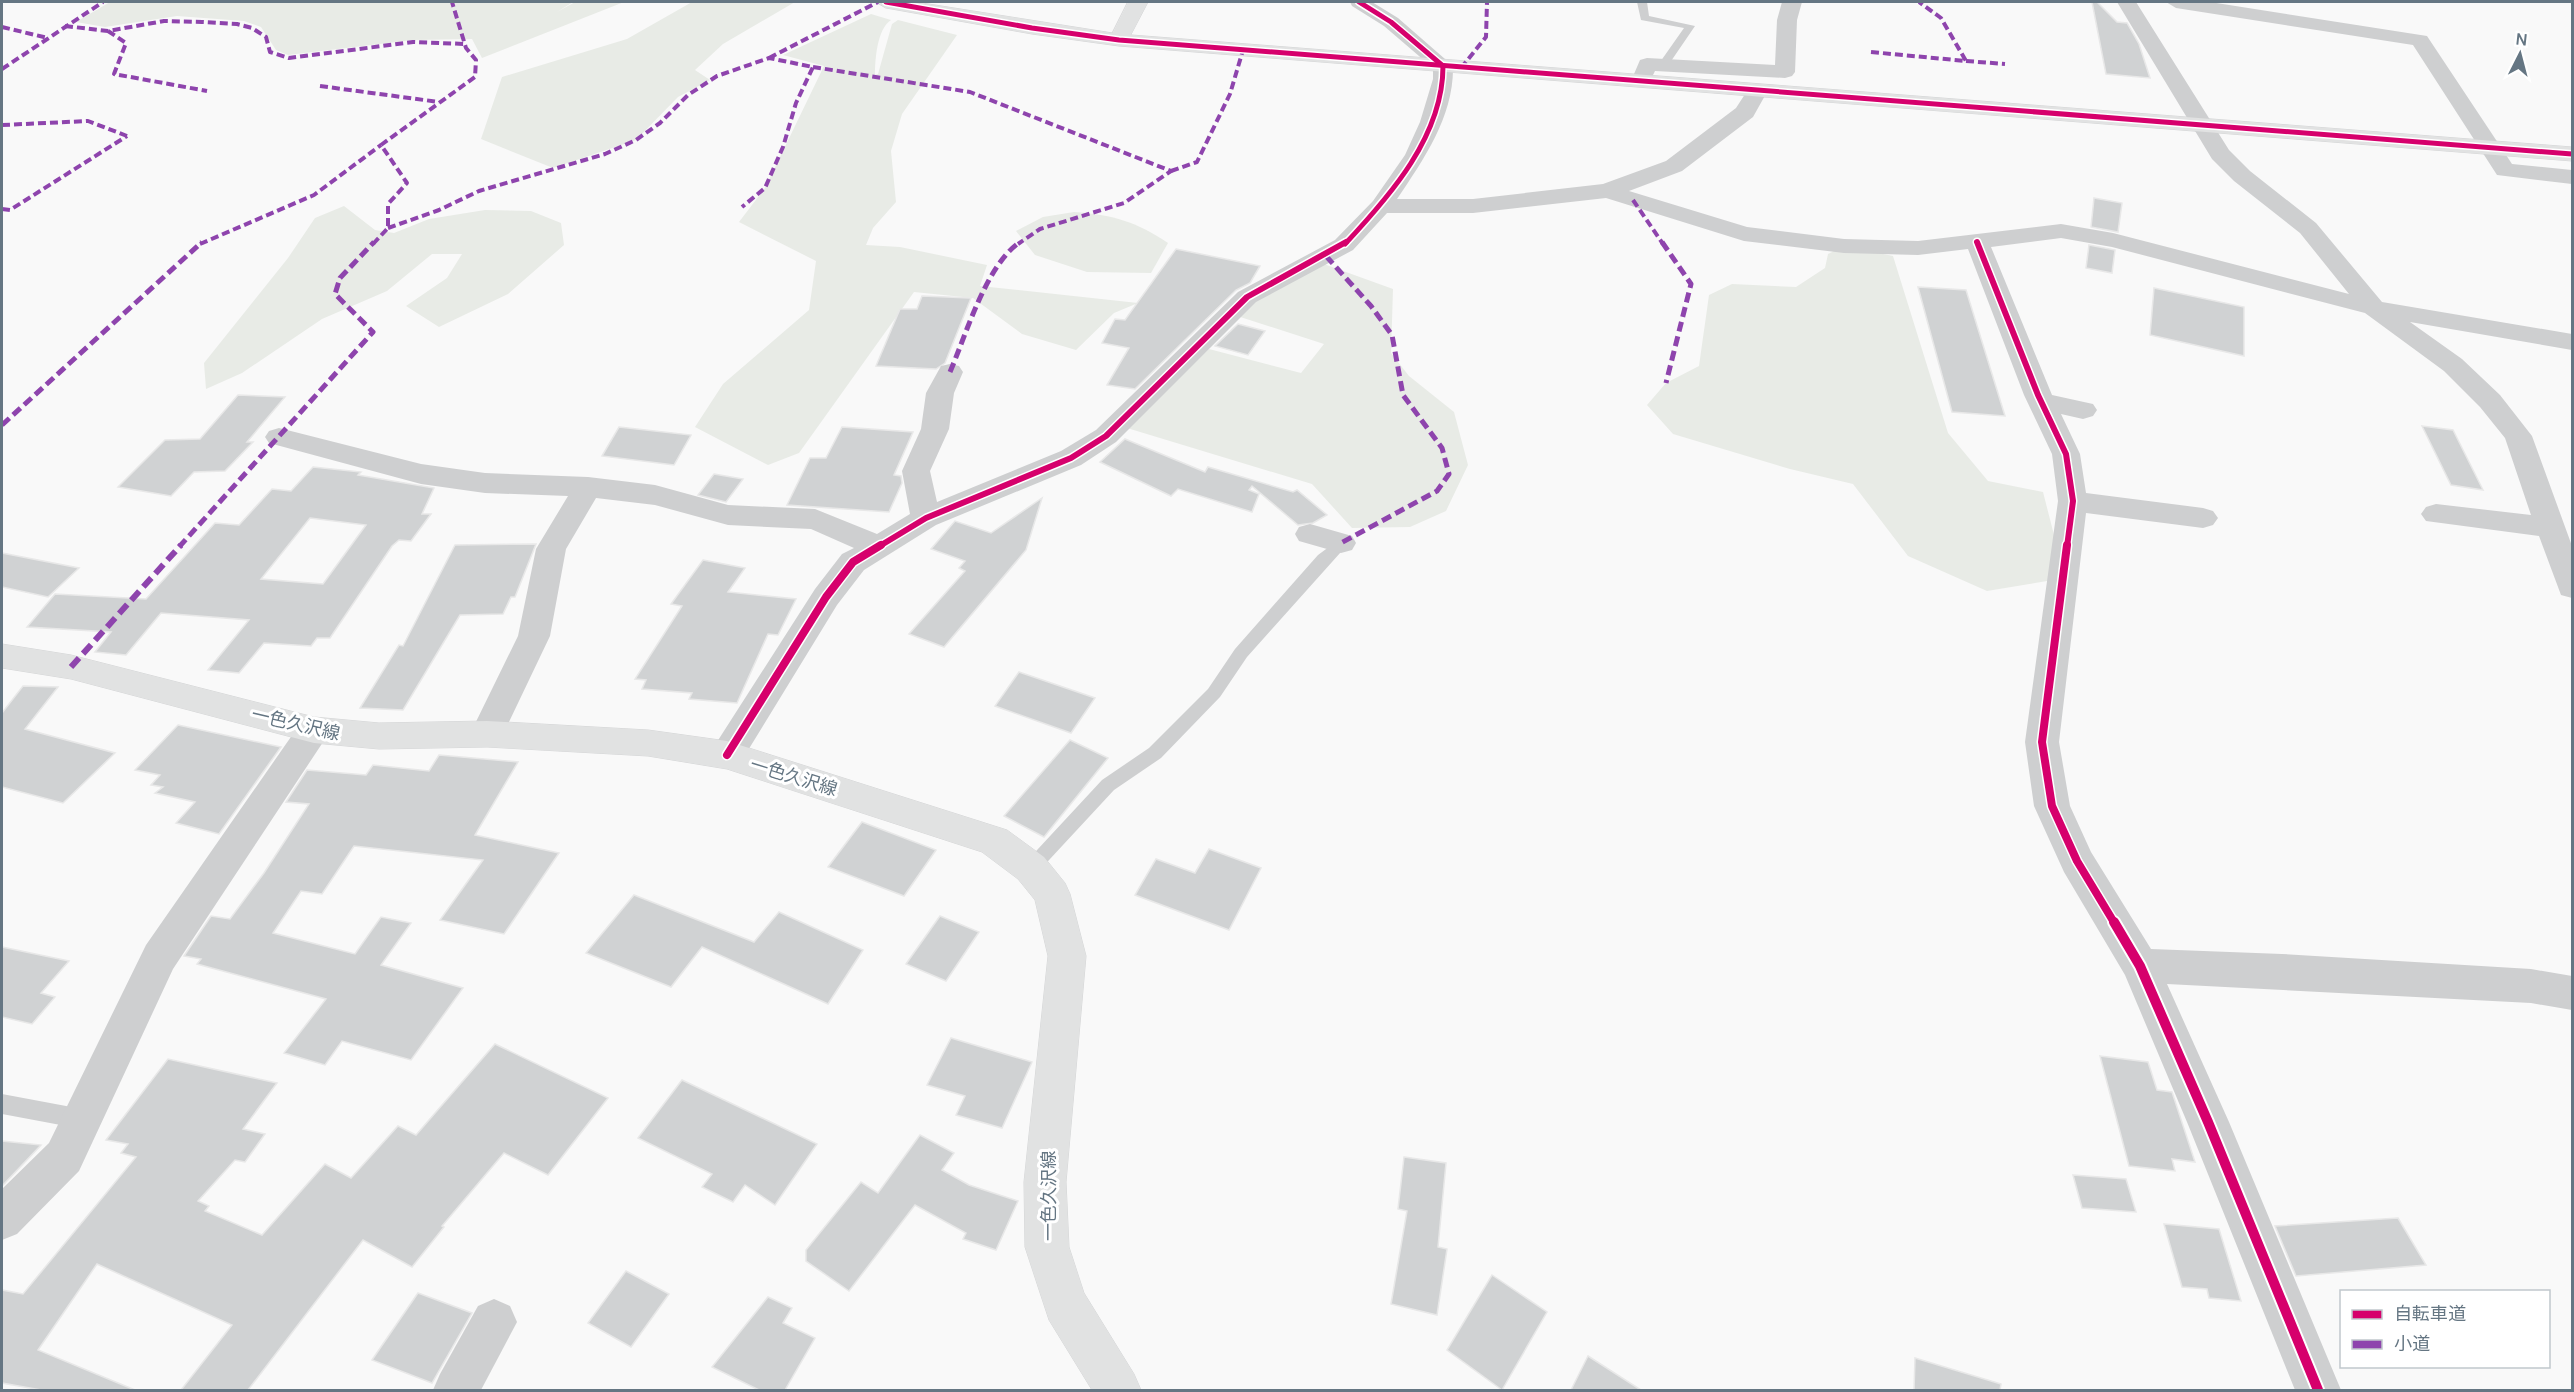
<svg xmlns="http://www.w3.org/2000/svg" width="2574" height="1392" viewBox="0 0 2574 1392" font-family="Manrope,'Noto Sans JP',sans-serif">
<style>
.green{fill:#e8ebe6}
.building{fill:#d0d2d3;stroke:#e8e8e8;stroke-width:1.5;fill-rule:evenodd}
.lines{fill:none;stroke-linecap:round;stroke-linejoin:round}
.secondary-casing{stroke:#d5d6d7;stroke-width:1}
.primary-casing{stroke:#d5d6d7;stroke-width:1}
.lane{fill:#cecfd0;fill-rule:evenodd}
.street{fill:#cecfd0;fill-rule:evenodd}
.secondary{fill:#e1e2e2;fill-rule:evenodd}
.primary{fill:#e1e2e2;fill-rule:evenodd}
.quiet-far2{stroke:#8e44ad;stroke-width:4;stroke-dasharray:8 4;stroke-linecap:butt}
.quiet-far1{stroke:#8e44ad;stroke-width:5;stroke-dasharray:10 5;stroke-linecap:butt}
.quiet{stroke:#8e44ad;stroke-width:6;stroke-dasharray:12 6;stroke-linecap:butt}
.cycleway-far3-casing{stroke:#fff;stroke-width:8}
.cycleway-far2-casing{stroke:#fff;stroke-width:9}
.cycleway-far1-casing{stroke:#fff;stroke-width:11}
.cycleway-casing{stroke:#fff;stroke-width:14}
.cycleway-far3{stroke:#d6006c;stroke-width:5}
.cycleway-far2{stroke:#d6006c;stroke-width:6}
.cycleway-far1{stroke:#d6006c;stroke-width:8}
.cycleway{stroke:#d6006c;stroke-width:10}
.labels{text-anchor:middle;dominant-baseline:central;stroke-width:6;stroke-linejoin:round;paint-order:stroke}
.street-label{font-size:18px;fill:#657683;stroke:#fff}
</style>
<rect width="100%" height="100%" fill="#f9f9f9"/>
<!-- green -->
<g class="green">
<polygon points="110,2 573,2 557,12 575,2 624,2 482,58 472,39 413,40 288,55 276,50 261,27 244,21 177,16 105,27 76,22"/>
<polygon points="692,2 795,2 723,44 695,70 710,80 678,97 636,140 553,168 481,139 502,77 627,39"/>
<path d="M871,14L891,20C877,29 875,60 875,75L878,74L892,24L898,20L957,35L902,114L891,151L896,202L873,228L866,245L900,247L987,265L980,286L1138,303L1114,313L1076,350L1022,334L973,298L914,292L799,453L768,465L695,427L723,384L809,310L816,261L739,222L765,188L824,66L783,55Z"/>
<polygon points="344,206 375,230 394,233 429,219 485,210 531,211 561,223 564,245 508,294 439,327 406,306 447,278 462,254 432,254 387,291 322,319 242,373 206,389 204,363 288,258 315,218"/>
<path d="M1074,212C1113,215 1135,221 1168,243L1151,273L1087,272L1035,255L1016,231L1043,217Z"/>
<polygon points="1844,246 1893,256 1948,433 1988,481 2043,492 2065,578 1987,591 1908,556 1853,484 1790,469 1673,434 1647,405 1666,383 1699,366 1709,295 1732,284 1796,287 1825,268 1828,254"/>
<polygon points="1321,263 1393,289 1391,353 1409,376 1454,412 1468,465 1446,511 1410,527 1352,528 1312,484 1127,428 1209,349 1301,373 1324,344 1231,314"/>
</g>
<!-- building -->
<g class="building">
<polygon points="2092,2 2097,2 2117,22 2127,23 2139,44 2150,78 2106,74"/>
<polygon points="2094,198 2122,203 2118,232 2091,227"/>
<polygon points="2089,245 2115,250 2112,273 2086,268"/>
<polygon points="1176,249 1260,266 1250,283 1236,290 1135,389 1107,385 1129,348 1102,343 1115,319 1125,320"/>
<polygon points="1918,287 1966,290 2005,416 1952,412"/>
<polygon points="2154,288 2244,307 2244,356 2150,335"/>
<polygon points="922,296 971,298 945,363 936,369 876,366 900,309 917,309"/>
<polygon points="1238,324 1265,331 1248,355 1215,346"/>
<polygon points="238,395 285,397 247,442 253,442 225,471 194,472 171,496 118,487 165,440 200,439"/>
<polygon points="2422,426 2453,430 2483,490 2451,485"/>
<polygon points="619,427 691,435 674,465 602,456"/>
<polygon points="842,427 913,432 894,475 901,476 902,483 889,512 787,505 810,458 826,458"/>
<polygon points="1125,439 1205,472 1208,467 1293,492 1297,490 1327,515 1313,523 1298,525 1252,486 1249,490 1259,494 1252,512 1178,489 1171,496 1100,462"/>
<path d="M313,467L361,472L358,475L434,488L422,514H431L411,541L399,540L392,546L330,638H317L311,646L264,643L239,673L208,670L249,620L161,613L126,655L95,652L111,632L27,627L55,594L146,599L215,523L239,525L272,489L291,491ZM310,518L366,525L323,584L261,579Z"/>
<polygon points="714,474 743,479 726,502 698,495"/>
<polygon points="1042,498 1026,550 944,647 909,634 965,571 959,568 965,561 931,549 955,521 991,533"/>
<polygon points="536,544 515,597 511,597 503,614 460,615 403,710 360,708 399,645 403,646 455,545"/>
<polygon points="2,553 79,568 48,597 2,587"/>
<polygon points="703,560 745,568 728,592 796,599 778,635 768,634 737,703 689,699 692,693 642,689 646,680 635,679 682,606 671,604"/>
<polygon points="1019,672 1095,698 1071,733 995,706"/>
<polygon points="23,686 58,687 25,729 115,753 63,803 2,787 2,713"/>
<polygon points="178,725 281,747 219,834 176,823 195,802 155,793 163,787 151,785 160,775 135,770"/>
<polygon points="1070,740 1108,758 1044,837 1004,816"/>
<polygon points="439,755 518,762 475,835 559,853 504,934 440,920 483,860 354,846 322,894 301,891 273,933 355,954 381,917 411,923 381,965 463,988 411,1060 342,1041 325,1065 284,1053 326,999 197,964 201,959 184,956 211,916 230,919 264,873 309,804 286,802 307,770 366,775 373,765 429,771"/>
<polygon points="862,822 936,850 904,896 828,867"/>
<polygon points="1209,849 1261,868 1229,930 1135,895 1156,859 1195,873"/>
<polygon points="634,895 754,942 779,912 863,950 828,1004 702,947 671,987 586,953"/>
<polygon points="940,916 979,932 946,981 906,964"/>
<polygon points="2,947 69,961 41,993 55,997 32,1024 2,1017"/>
<polygon points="951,1038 1032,1062 1002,1128 956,1115 965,1096 927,1085"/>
<polygon points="495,1044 608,1098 548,1175 504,1153 442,1226 444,1227 412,1267 363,1240 248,1390 181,1390 232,1325 97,1264 38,1350 135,1390 41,1390 2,1383 2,1290 23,1294 136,1157 121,1153 128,1144 106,1140 168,1059 277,1083 243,1129 265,1134 245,1162 235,1160 198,1201 209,1206 205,1211 262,1235 325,1164 351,1178 398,1126 416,1135"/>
<polygon points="2100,1056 2148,1062 2157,1090 2172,1092 2195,1162 2172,1159 2175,1171 2129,1166"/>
<polygon points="682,1080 817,1144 775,1205 745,1185 733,1202 702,1187 712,1174 638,1138"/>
<polygon points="920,1135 954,1153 942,1170 969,1185 1018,1201 996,1250 963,1239 966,1233 915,1205 849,1291 806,1261 806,1250 861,1182 878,1193"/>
<polygon points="2,1141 41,1145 2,1186"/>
<polygon points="1404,1157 1446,1163 1438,1247 1447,1249 1437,1315 1391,1304 1407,1211 1398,1209"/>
<polygon points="2073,1175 2126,1179 2136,1212 2082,1208"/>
<polygon points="2398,1218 2426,1265 2296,1276 2275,1226"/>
<polygon points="2164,1224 2219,1229 2241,1301 2209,1298 2207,1289 2182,1287"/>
<polygon points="626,1271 669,1294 631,1347 588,1323"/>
<polygon points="1492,1275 1547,1312 1502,1390 1447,1350"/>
<polygon points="418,1293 472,1313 432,1383 372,1360"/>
<polygon points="768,1297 792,1308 783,1323 815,1338 785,1390 759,1390 712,1367"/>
<polygon points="1588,1356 1641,1390 1571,1390"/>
<polygon points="1915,1358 2001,1384 2000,1390 1914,1390"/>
</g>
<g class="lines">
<defs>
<polygon id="secondary" points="876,2 916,2 1119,34 2572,147 2572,161 1119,46 1032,34 886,8"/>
<g id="primary">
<polygon points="1128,2 1148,2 1126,44 1112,44 1109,40"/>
<polygon points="2,644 71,655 314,717 379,723 487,721 648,730 727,741 1007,830 1044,857 1065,883 1070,894 1086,956 1066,1182 1069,1247 1084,1293 1134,1374 1141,1390 1092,1390 1049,1320 1025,1247 1024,1182 1048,956 1035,900 1018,879 982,852 727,769 648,756 487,747 379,749 314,743 71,679 2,668"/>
</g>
</defs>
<!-- secondary casing -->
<use href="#secondary" class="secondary-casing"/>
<!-- primary casing -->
<use href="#primary" class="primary-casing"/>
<!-- lane -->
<g class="lane">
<polygon points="1637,2 1647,2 1649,16 1695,26 1667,67 1658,65 1684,28 1641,20"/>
<polygon points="1341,538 1349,543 1247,657 1220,697 1161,758 1114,790 1037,873 1031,876 1025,873 1022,868 1025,863 1102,780 1149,748 1208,689 1235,649 1318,555"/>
<polygon points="2,1094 82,1109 89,1112 92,1119 89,1126 82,1129 2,1114"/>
</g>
<!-- street -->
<g class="street">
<path d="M1350,2H1372L1398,18L1453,66C1454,116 1424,159 1397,199H1473L1603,184L1666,161L1736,108L1749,88H1763L1767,92L1753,117L1682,171L1629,191L1747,227L1844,239L1918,241L2061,224L2113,233L2349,294L2300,233L2234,181L2212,159L2117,2H2136L2229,150L2250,171L2316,223L2382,302L2572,334V350L2410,322L2462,359L2500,395L2532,436L2572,546V598L2561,595L2539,536L2426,521L2421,514L2426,507L2436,504L2531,515L2505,438L2480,407L2444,371L2365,313L2112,247L2061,238L1991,247L2052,395L2093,404L2097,410L2093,416L2083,419L2061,414L2080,454L2086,493L2203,508L2213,511L2218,518L2213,525L2203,528L2086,513L2059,742L2070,806L2091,852L2151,949L2282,954L2531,969L2572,976V1010L2531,1003L2167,984L2229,1122L2341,1390H2295L2187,1122L2125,975L2064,872L2034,806L2025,742L2058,501L2052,454L2024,395L1968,249L1918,255L1844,253L1744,241L1606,198L1473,213H1387L1353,250L1256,302L1116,442L1081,465L936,525L864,570L837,605L739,765L727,769L715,765L710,755L715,745L815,589L842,554L854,548L811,529L728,525L655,505L596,498L566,549L550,636L499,743L487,747L475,743L470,734L518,636L536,549L568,496L485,493L421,484L269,443L265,437L269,431L279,428L421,464L485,473L588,477L655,485L728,505L815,509L877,534L910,514L902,471L921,429L926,393L941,366L950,364L959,366L963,372L954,393L949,429L930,471L937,502L1061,451L1096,430L1238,292L1335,240L1373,201L1405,155L1420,122L1433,79V68L1384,26L1352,6Z"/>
<polygon points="1782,2 1802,2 1797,20 1795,72 1792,76 1785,78 1655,71 1648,85 1634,85 1631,81 1640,60 1647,58 1775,65 1777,20"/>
<polygon points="2166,2 2210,2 2427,36 2512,164 2572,170 2572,184 2497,175 2413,45 2176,8"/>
<polygon points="1310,524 1352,536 1356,543 1352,550 1341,553 1299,541 1295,534 1299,527"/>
<polygon points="314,717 326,721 331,730 173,969 79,1171 17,1234 2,1240 2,1189 49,1143 146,945 302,721"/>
<polygon points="494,1299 510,1306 517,1322 481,1390 433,1390 440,1374 478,1306"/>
</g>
<!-- secondary -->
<use href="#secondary" class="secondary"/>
<!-- primary -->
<use href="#primary" class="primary"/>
<!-- quiet-far2 -->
<g class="quiet-far2">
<polyline points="65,26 108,31 164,21 202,22 237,24 252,28 266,37 270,52 289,58 413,42 465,44"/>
<polyline points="2,27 48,38"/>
<polyline points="108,31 126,43 114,74 207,91"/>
<polyline points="1871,52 1966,61 1941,18 1919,2"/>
<polyline points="769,58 878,2"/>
<polyline points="1966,61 2005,64"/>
<polyline points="813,67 970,92 1171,171 1124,203 1040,229 1018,244"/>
<polyline points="1461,68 1486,37 1487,2"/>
<polyline points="2,69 103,2"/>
<polyline points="320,86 439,102"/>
<polyline points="2,125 88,121 127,136"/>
<polyline points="1171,171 1197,162 1230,94 1243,50"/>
<polyline points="1633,200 1663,244"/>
<polyline points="2,209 10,210 127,136"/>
<polyline points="388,228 439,210 479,191 605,154 636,140 660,123 688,95 717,76 769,58 813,67 796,103 783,147 765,188 742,207"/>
<polyline points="200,244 314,195 381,145"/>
<polyline points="373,244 388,228 388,204 407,183 381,145 475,77 476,60 466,48 452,2"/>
</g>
<!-- quiet-far1 -->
<g class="quiet-far1">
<polyline points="1662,242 1691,284 1666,383"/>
<polyline points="1326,256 1371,306 1392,335 1403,395 1442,448 1449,474 1437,491 1341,543"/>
<path d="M950,372C966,335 986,265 1020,242"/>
<polyline points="2,425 202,242"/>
<polyline points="179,547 373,332 335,294 340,278 374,242"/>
</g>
<!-- quiet -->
<polyline class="quiet" points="71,667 181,545"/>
<defs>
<g id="cycleway-far3">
<polyline points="886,2 1032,28 1119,40 2572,154"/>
<path d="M1345,244C1390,196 1443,136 1443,66L1391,22L1359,2"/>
</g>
<g id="cycleway-far2">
<polyline points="1977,242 2038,395 2066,454 2073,501 2067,547"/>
<polyline points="878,547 926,518 1071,458 1106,436 1247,297 1346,242"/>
</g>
<g id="cycleway-far1">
<polyline points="2067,545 2042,742 2052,806 2077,861 2115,924"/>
<polyline points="727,755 826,597 853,562 881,545"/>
</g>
<polyline id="cycleway" points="2114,922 2140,966 2208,1122 2318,1390"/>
</defs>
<!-- cycleway-far3 casing -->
<use href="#cycleway-far3" class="cycleway-far3-casing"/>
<!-- cycleway-far2 casing -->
<use href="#cycleway-far2" class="cycleway-far2-casing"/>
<!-- cycleway-far1 casing -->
<use href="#cycleway-far1" class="cycleway-far1-casing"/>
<!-- cycleway casing -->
<use href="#cycleway" class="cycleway-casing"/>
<!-- cycleway-far3 -->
<use href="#cycleway-far3" class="cycleway-far3"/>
<!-- cycleway-far2 -->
<use href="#cycleway-far2" class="cycleway-far2"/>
<!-- cycleway-far1 -->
<use href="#cycleway-far1" class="cycleway-far1"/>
<!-- cycleway -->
<use href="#cycleway" class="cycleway"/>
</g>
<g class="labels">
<!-- street labels -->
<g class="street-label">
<text transform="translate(296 723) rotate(13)">一色久沢線</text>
<text transform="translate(794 776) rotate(17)">一色久沢線</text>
<text transform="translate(1048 1196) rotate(-90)">一色久沢線</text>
</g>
</g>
<!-- border -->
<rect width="2574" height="1392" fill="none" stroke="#657683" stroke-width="6"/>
<!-- legend -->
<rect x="2340" y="1290" width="210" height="78" fill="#ffffff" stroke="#c1c8cd" stroke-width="1.5"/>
<rect x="2352" y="1310" width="30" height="9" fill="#d6006c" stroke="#c1c8cd" stroke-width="1.5"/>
<text x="2394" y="1320" font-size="18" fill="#657683">自転車道</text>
<rect x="2352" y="1340" width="30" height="9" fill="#8e44ad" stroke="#c1c8cd" stroke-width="1.5"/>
<text x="2394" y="1350" font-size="18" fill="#657683">小道</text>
<!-- north arrow -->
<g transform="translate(2520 54) rotate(6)" stroke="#ffffff" stroke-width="4.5" paint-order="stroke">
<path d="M0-4.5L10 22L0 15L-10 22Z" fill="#657683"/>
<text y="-9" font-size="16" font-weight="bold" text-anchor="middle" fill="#657683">N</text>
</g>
</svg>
